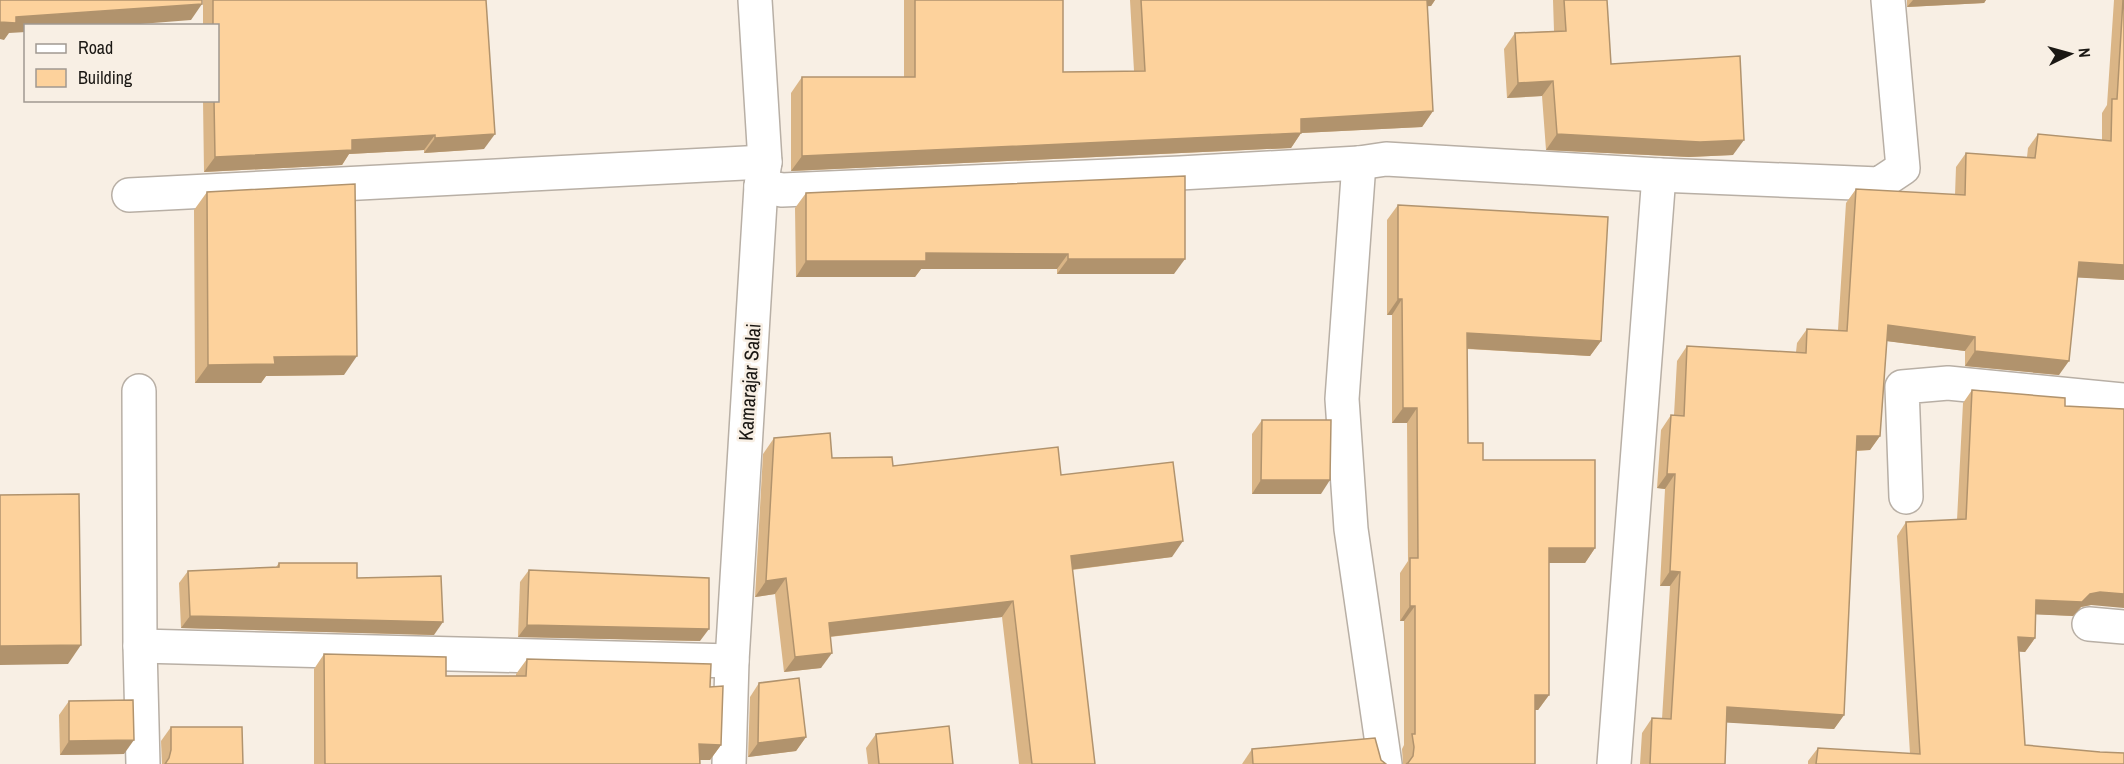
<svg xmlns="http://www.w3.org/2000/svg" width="2124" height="764" viewBox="0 0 2124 764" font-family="'Archivo Narrow',sans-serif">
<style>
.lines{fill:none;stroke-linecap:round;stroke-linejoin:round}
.street-casing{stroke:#b8afa5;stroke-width:36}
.secondary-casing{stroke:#b8afa5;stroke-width:36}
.street{stroke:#fff;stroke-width:33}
.secondary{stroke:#fff;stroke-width:33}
.wall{fill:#dab586}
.shaded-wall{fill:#b1936d}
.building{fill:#fdd29c;stroke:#b1936d;stroke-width:1.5}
.labels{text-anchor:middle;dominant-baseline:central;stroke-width:5;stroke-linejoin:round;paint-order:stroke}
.street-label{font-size:20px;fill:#1b1814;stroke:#f8efe4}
</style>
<rect width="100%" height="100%" fill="#f8efe4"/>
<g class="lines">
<defs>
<g id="street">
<polyline points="1359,163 1342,399 1351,529 1385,764"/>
<polyline points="761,186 782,190 1180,173 1359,163 1386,159 1659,175 1879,184 1903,168 1888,0"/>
<polyline points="129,195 765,162"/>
<polyline points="139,391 140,646 143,764"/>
<polyline points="1906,497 1902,387 1948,383 2124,400"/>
<polyline points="2089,624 2124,627"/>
<polyline points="140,646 732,661"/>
<polyline points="1614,764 1659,175"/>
</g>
<polyline id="secondary" points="729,764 732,661 761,186 765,162 755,0"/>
</defs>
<!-- street casing -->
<use href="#street" class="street-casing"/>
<!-- secondary casing -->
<use href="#secondary" class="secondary-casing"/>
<!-- street -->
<use href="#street" class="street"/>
<!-- secondary -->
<use href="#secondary" class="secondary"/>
</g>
<!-- wall -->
<g class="wall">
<polygon points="203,0 486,0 484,149 424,153 424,150 349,154 342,165 204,172 203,100 218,100 218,26 203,26"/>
<polygon points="904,0 1063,0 1063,72 1134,71 1130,0 1435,0 1431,6 1427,6 1433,111 1422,127 1301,133 1291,148 791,171 791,93 802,77 904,77"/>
<polygon points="1553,0 1607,0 1611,64 1733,155 1689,157 1546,150 1542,96 1507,98 1504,49 1515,33 1554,31"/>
<polygon points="1907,0 1986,0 1984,3 1907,7"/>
<polygon points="2114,0 2124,0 2124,280 2077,277 2059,375 1965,366 1965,351 1887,341 1880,436 1870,450 1856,451 1844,715 1834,729 1726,722 1725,764 1640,764 1642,733 1652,718 1662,719 1670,586 1660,586 1665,489 1657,488 1661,430 1671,415 1674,415 1677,361 1687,346 1796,352 1797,343 1807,329 1838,330 1846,203 1856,189 1955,195 1956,167 1966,153 2027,157 2028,148 2038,134 2102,140 2102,113 2107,105"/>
<polygon points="207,192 344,375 266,376 261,383 195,383 194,210"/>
<polygon points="806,193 1174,274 1057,274 1057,269 921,269 915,277 796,277 795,208"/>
<polygon points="1398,205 1601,341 1590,356 1467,349 1468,443 1483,460 1595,548 1585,563 1549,563 1549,695 1538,710 1535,710 1535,764 1403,764 1402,749 1404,745 1404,621 1400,621 1400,573 1408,561 1407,423 1392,423 1392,315 1387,315 1387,220"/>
<polygon points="1972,390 2065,406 2091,605 2081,607 2073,616 2036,614 2035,638 2025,652 2019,651 2025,745 2124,764 1808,764 1808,761 1818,748 1910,754 1897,536 1906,522 1957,520 1963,403"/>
<polygon points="1262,420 1321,494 1252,494 1252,434"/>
<polygon points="774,438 832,458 893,466 1061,475 1172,557 1072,570 1095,764 1019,764 1002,617 830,637 821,668 784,672 775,594 755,597 763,454"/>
<polygon points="279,563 357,578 434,635 181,628 179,583 188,571 276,567"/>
<polygon points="529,570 700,641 518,637 520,582"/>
<polygon points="324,654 446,676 516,676 516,674 527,659 710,687 721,745 710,760 700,760 700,764 314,764 314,669"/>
<polygon points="759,683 806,737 796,751 748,757 750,697"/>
<polygon points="69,701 124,754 60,755 59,715"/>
<polygon points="171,727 243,764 162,764 161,741"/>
<polygon points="876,734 953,764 868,764 866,748"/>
<polygon points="1252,749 1381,760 1386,764 1242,764"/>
</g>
<!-- shaded-wall -->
<g class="shaded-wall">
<polygon points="1421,0 1435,0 1431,6 1416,7"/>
<polygon points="1913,0 1986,0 1984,3 1907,7"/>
<polygon points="202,4 191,20 115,26 26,26 26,32 9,33 4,40 0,39 0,22 16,17"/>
<polygon points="1553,81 1542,96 1507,98 1518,83"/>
<polygon points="1433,111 1422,127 1301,133 1291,148 791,171 802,156 1301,119"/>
<polygon points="495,134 484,149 424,153 435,138"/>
<polygon points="1557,134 1744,140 1733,155 1689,157 1546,150"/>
<polygon points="435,135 424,150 349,154 342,165 204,172 215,157 352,140"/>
<polygon points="926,253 1068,254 1057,269 921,269 915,277 796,277 806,261"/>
<polygon points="1068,259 1185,259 1174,274 1057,274"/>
<polygon points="2079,262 2124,265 2124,280 2068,277"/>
<polygon points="1398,299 1402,299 1392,315 1387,315"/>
<polygon points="1888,325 1975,337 1965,351 1878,340"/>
<polygon points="1467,333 1601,341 1590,356 1457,348"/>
<polygon points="1975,351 2069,361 2059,375 1965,366"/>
<polygon points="357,356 344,375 266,376 261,383 195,383 208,365 274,357"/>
<polygon points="1403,408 1417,408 1407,423 1392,423"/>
<polygon points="1857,436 1880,436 1870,450 1847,451"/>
<polygon points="1667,474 1675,474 1665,489 1657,488"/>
<polygon points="1261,480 1330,480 1321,494 1252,494"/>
<polygon points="1183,541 1172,557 1060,571 1071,556"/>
<polygon points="1549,548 1595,548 1585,563 1538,563"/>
<polygon points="1670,571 1680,572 1670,586 1660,586"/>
<polygon points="786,578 775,594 755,597 766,581"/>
<polygon points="2100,592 2124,594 2124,608 2091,605 2081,607 2073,616 2027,614 2036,600"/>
<polygon points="1013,601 1002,617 818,638 829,623"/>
<polygon points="1410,606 1415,606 1404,621 1400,621"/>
<polygon points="190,616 443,622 434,635 181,628"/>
<polygon points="527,625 709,629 700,641 518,637"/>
<polygon points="2018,637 2035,638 2025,652 2009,651"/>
<polygon points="81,645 68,664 0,665 0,646"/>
<polygon points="832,653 821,668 784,672 795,657"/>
<polygon points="1535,695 1549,695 1538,710 1525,710"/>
<polygon points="1727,707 1844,715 1834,729 1717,722"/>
<polygon points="806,737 796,751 748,757 758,743"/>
<polygon points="134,740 124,754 60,755 69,741"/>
<polygon points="699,744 721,745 710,760 689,760"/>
</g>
<!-- building -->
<g class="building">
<polygon points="0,0 202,0 202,4 16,17 16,23 0,22"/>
<polygon points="213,0 486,0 495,134 435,138 435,135 352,140 352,150 215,157 214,100 218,100 218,26 213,26"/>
<polygon points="915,0 1063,0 1063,72 1145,71 1141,0 1427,0 1433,111 1301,119 1301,133 802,156 802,77 915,77"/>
<polygon points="1564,0 1607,0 1611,64 1740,56 1744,140 1700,142 1557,134 1553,81 1518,83 1515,33 1566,31"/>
<polygon points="2123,0 2124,0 2124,265 2079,262 2069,361 1975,351 1975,337 1888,325 1880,436 1857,436 1844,715 1727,707 1725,764 1650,764 1652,718 1671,719 1680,572 1670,571 1675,474 1667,474 1671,415 1684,416 1687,346 1806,353 1807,329 1847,331 1856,189 1965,195 1966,153 2035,158 2038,134 2111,141 2112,99 2117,99"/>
<polygon points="1185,176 1185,259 1068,259 1068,254 926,253 926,261 806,261 806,193"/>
<polygon points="355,184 357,356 274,357 275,364 208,365 207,192"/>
<polygon points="1398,205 1608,217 1601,341 1467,333 1468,443 1483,443 1483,460 1595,460 1595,548 1549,548 1549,695 1535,695 1535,764 1406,764 1408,763 1413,756 1414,747 1412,734 1415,734 1415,606 1410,606 1410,558 1418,558 1417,408 1403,408 1402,299 1398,299"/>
<polygon points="1972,390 2065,398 2065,406 2124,409 2124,594 2100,592 2090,594 2082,602 2036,600 2035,638 2018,637 2025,745 2100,752 2124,753 2124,764 1816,764 1818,748 1920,754 1906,522 1966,519"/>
<polygon points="1262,420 1331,420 1330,480 1261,480"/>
<polygon points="830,433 832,458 892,457 893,466 1058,447 1061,475 1173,462 1183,541 1071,556 1095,764 1032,764 1013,601 829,623 832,653 795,657 786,578 766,581 774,438"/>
<polygon points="79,494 81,645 0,646 0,495"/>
<polygon points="279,563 357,563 357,578 441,576 443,622 190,616 188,571 279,567"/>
<polygon points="529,570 709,578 709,629 527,625"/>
<polygon points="324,654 446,657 446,676 526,676 527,659 711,664 710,687 723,686 721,745 699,744 700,764 325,764"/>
<polygon points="799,678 806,737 758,743 759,683"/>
<polygon points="133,700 134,740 69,741 69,701"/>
<polygon points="949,726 953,764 879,764 876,734"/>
<polygon points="171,727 242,727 243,764 165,764 169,758 171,750"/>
<polygon points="1375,738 1381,760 1386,764 1253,764 1252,749"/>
</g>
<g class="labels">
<!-- street labels -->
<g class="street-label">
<text transform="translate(749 382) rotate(-86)">Kamarajar Salai</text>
</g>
</g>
<!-- legend -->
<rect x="24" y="24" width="195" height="78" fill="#f8efe4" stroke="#a09991" stroke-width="1.5"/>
<rect x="36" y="44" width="30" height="9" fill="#ffffff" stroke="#a09991" stroke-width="1.5"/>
<text x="78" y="54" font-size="18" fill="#1b1814">Road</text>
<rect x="36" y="69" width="30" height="18" fill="#fdd29c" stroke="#a09991" stroke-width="1.5"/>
<text x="78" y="84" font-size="18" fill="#1b1814">Building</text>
<!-- north arrow -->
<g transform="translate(2070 54) rotate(85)" stroke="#f8efe4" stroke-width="4.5" paint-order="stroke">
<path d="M0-4.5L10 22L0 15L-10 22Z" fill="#1b1814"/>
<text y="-9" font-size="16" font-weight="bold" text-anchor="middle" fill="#1b1814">N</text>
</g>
</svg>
